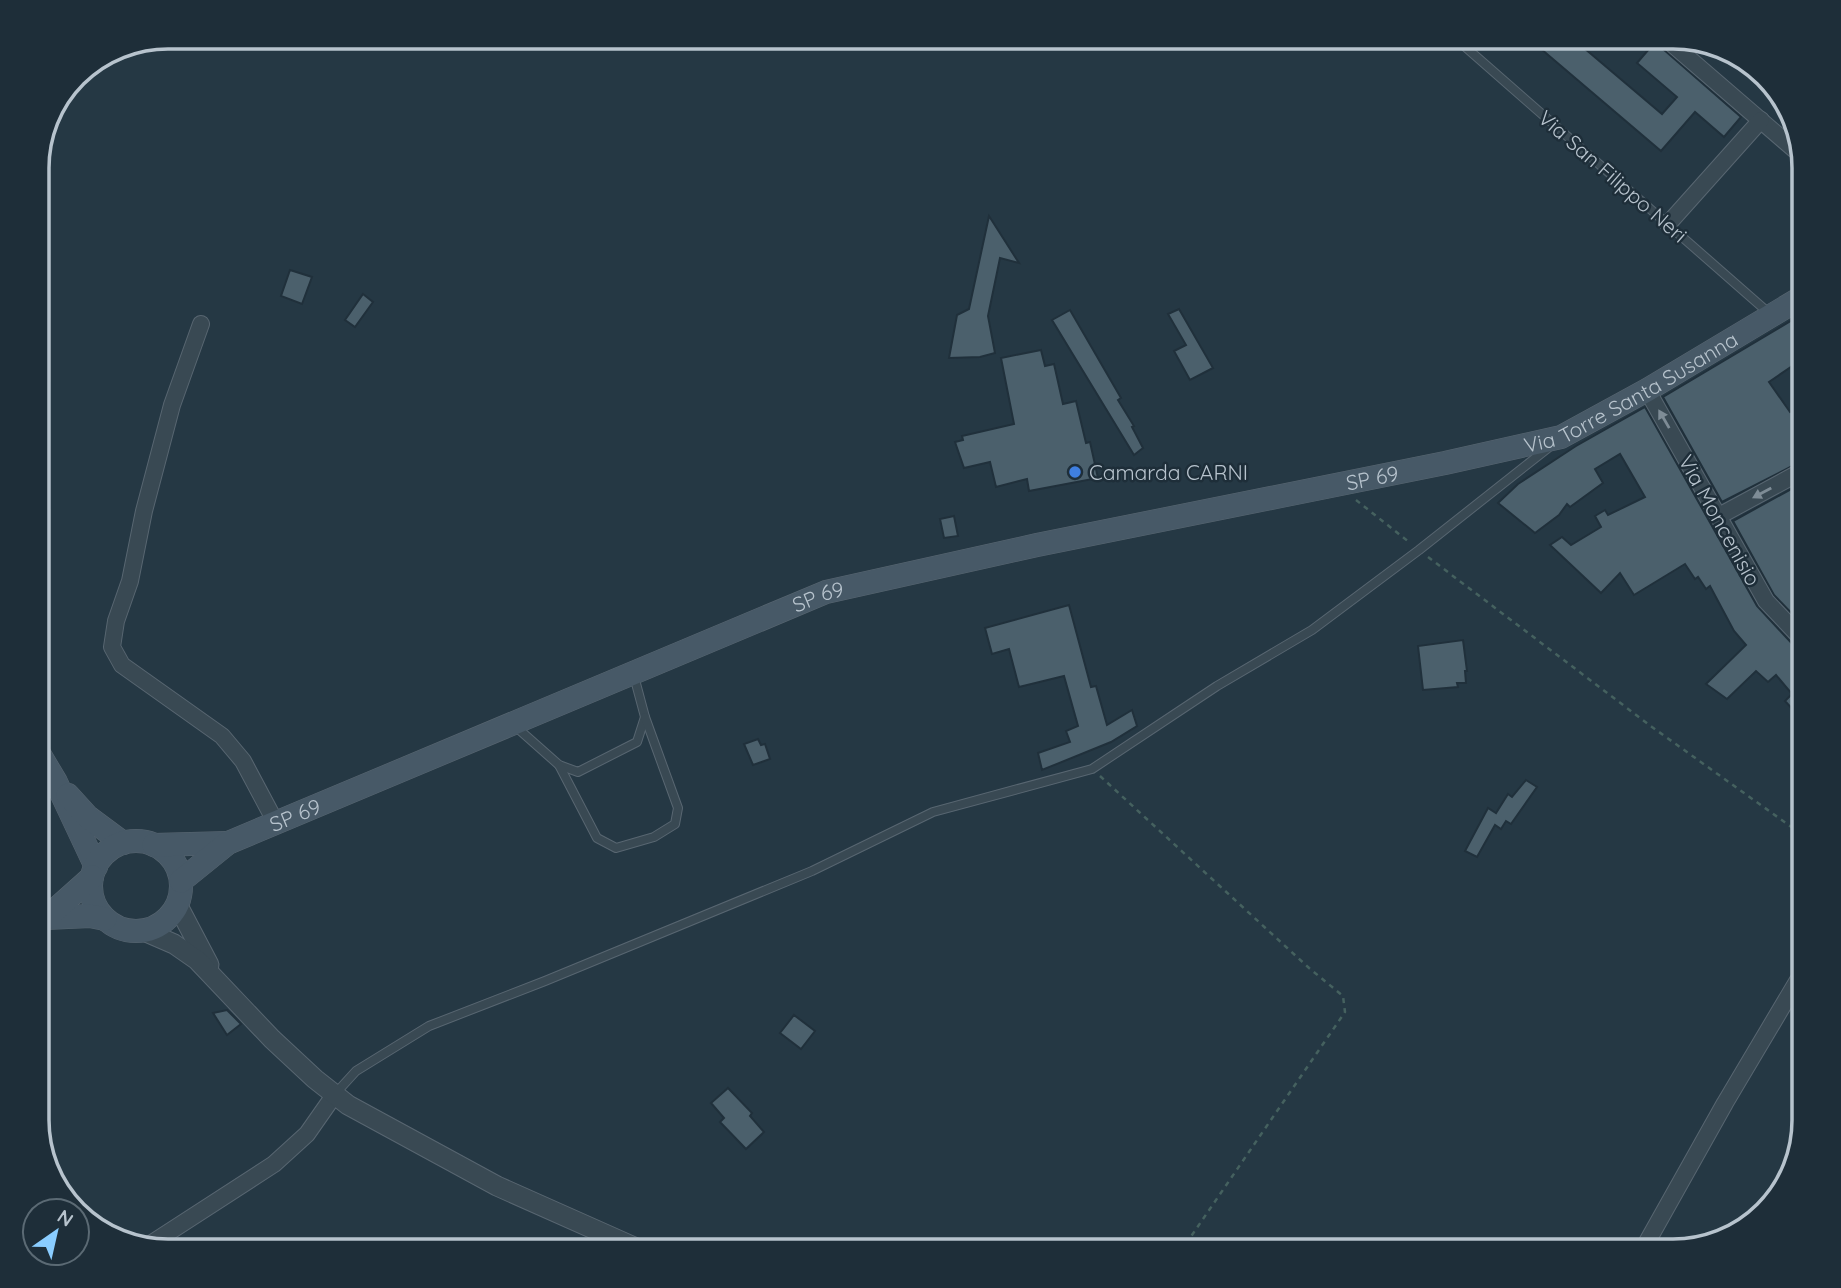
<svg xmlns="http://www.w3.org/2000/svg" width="1841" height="1288" viewBox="0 0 1841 1288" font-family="Quicksand,sans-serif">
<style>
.building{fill:#4b606c;stroke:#20303b;stroke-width:2}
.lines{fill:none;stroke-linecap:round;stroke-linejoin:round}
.service-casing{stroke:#586671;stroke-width:10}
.minor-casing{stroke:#586671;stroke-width:18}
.tertiary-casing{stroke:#586671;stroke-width:21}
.secondary-casing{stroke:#586671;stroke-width:24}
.path{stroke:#45615f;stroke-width:2.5;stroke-dasharray:5 5;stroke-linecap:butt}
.service{stroke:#394953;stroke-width:8}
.minor{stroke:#394953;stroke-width:16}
.tertiary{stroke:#394953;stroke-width:19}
.secondary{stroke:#475967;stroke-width:23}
.oneway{fill:#7e8c96}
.shop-dot{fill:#3f7fe0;stroke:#1e2e39;stroke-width:2.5}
.labels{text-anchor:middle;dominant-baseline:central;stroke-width:5;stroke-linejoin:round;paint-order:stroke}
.street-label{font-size:21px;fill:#b7c3cd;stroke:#1e2e39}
.poi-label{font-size:21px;fill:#b7c3cd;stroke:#1e2e39;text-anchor:start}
.rim{fill:none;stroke:#b7c3cd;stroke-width:3.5}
</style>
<rect width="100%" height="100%" fill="#253844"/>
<!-- building -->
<g class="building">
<polygon points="1527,37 1571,37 1662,114 1677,97 1637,63 1655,42 1741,117 1724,137 1695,112 1661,151"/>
<polygon points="989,216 1019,263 1000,258 988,316 995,353 980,357 949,358 957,315 969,309"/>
<polygon points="290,270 312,277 302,304 281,296"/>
<polygon points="363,294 373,302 355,327 345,320"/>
<polygon points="1179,309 1213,368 1190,380 1174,351 1186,345 1168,314"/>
<polygon points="1070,310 1121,398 1118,400 1134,426 1132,427 1143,448 1134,455 1052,320"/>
<polygon points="1804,313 1804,358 1769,382 1790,412 1797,408 1804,420 1804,460 1722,502 1663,397"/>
<polygon points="1041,350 1045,366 1054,364 1063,404 1076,401 1086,443 1090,442 1098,478 1029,491 1027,479 996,487 990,462 964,468 955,442 963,440 962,436 1014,424 1001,358"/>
<polygon points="1645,407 1757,606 1796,648 1804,651 1804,722 1785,701 1792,694 1776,675 1768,682 1756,671 1727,699 1706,684 1746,645 1734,631 1710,586 1706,589 1698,577 1695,579 1685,564 1634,595 1620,573 1601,593 1550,545 1562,537 1571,545 1601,527 1595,516 1605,510 1608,515 1645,497 1620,454 1595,469 1603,483 1570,507 1567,504 1559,515 1535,533 1498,503 1518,484 1576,446"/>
<polygon points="1804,482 1804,626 1774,595 1733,521"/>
<polygon points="954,516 958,536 944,538 940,519"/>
<polygon points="1069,605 1091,687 1096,686 1107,725 1132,710 1137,726 1111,742 1042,770 1038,753 1070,742 1066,731 1078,726 1064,676 1019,687 1009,649 992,654 985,628"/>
<polygon points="1463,640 1467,671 1465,671 1466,683 1457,683 1458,687 1423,690 1418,646"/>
<polygon points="758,739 761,745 765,744 770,759 753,765 744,744"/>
<polygon points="1526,780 1537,787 1511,824 1506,821 1501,829 1495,825 1477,857 1465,851 1488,808 1496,813 1508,794 1512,797"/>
<polygon points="227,1010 241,1024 227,1035 213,1013"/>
<polygon points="794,1015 815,1031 801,1049 780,1033"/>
<polygon points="728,1088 752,1113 750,1116 764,1132 746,1149 720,1122 724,1118 711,1103"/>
</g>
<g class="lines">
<defs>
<g id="service">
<polyline points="1454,37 1770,314"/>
<polyline points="515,726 559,765 578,772 637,742 645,717 634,676"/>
<polyline points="559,765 597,838 616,848 654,837 675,824 678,808 645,717"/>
<polyline points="335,1094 356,1071 429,1026 545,981 812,871 933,812 1092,769 1217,686 1312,630 1419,550 1548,448"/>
</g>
<g id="minor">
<polyline points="1664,37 1802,156"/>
<polyline points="1668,224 1761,120"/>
<polyline points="201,324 172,405 144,511 130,581 116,621 112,647 122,665 222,736 243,761 276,823"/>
<polyline points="1647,390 1766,601 1804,641"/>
<polyline points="1719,516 1804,470"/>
<polyline points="149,1245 274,1164 307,1134 335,1094"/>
<polyline points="1642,1251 1725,1103 1804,970"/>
</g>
<g id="tertiary">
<polyline points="177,904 209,965"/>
<polyline points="144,931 174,944 197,960 272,1039 315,1079 348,1105 497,1186 643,1251"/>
</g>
<g id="secondary">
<polyline points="37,750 56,782 96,867"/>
<polyline points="68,795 88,817 123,843"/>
<circle cx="136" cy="886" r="45"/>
<polyline points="154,845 228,843"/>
<path id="s1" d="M181,881L228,843L826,592L1037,545L1445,463L1561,437L1647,390L1804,296"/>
<polyline points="46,918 90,916 105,919"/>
<polyline points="37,922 46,918 92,877"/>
</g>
</defs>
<!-- service casing -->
<use href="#service" class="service-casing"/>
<!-- minor casing -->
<use href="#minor" class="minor-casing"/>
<!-- tertiary casing -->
<use href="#tertiary" class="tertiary-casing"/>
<!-- secondary casing -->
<use href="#secondary" class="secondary-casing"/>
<!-- path -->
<g class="path">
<polyline points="1356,500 1409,542"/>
<polyline points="1428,557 1652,727 1804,836"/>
<polyline points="1100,776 1309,968 1343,996 1345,1012 1181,1251"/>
</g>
<!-- service -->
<use href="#service" class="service"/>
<!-- minor -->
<use href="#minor" class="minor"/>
<!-- tertiary -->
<use href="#tertiary" class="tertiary"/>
<!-- secondary -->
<use href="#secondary" class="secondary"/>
</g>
<!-- one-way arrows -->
<defs><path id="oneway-solid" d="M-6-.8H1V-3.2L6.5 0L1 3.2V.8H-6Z" transform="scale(1.75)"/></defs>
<g class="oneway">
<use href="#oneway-solid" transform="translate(1664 419) rotate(-120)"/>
<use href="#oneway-solid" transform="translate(1762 493) rotate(152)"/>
</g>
<!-- markers -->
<circle class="shop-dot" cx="1075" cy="472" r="7"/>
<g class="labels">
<!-- street labels -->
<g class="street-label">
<text transform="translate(1613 176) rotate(41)">Via San Filippo Neri</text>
<text stroke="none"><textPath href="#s1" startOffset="1542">Via Torre Santa Susanna</textPath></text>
<text stroke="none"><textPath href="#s1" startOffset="1267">SP 69</textPath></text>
<text transform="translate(1720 520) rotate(61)">Via Moncenisio</text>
<text stroke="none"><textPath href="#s1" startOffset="700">SP 69</textPath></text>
<text stroke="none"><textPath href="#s1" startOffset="133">SP 69</textPath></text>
</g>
<!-- poi labels -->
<g class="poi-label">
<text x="1089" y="472">Camarda CARNI</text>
</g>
</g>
<!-- crop -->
<path d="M0 0H1841V1288H0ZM168 49H1673A119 119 0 0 1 1792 168V1120A119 119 0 0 1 1673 1239H168A119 119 0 0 1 49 1120V168A119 119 0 0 1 168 49Z" fill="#1e2e39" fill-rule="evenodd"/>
<path class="rim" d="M168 49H1673A119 119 0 0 1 1792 168V1120A119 119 0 0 1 1673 1239H168A119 119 0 0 1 49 1120V168A119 119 0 0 1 168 49Z"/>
<!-- north arrow -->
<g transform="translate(56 1232) rotate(34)"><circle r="33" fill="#1e2e39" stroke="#5b6a74" stroke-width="2"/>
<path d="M0-5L12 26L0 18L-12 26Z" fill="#8acdff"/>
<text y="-10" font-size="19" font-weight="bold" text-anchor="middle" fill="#b7c3cd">N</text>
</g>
</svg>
